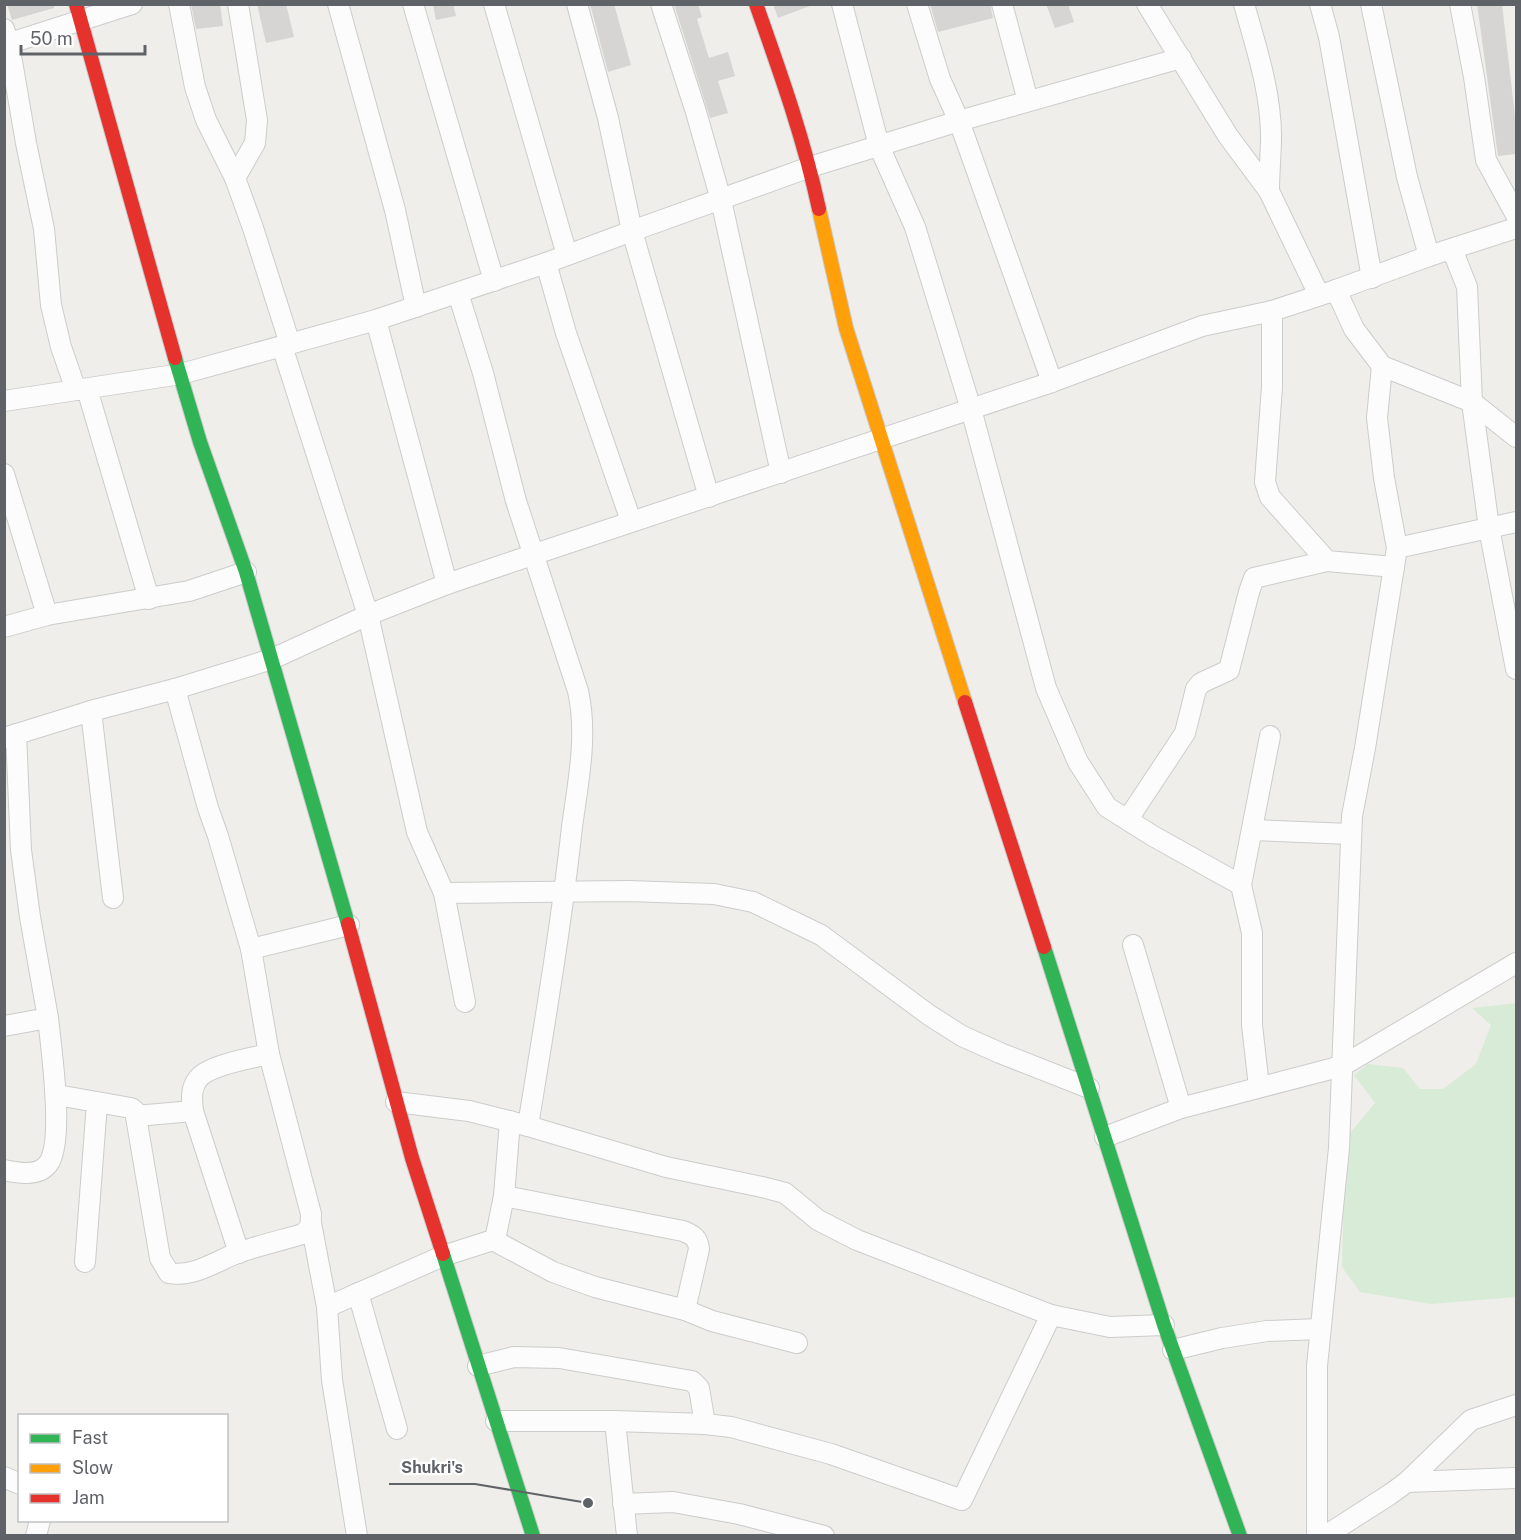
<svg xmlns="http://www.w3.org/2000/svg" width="1521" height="1540" viewBox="0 0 1521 1540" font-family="'Public Sans',sans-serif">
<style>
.green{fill:#d8ebd6}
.building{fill:#d6d5d3}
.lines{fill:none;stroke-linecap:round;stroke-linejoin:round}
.street-casing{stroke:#cbcccc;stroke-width:22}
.fast-casing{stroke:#cacacb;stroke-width:16}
.slow-casing{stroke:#cacacb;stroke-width:16}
.jam-casing{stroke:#cacacb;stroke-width:16}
.street{stroke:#fdfcfc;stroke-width:20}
.fast{stroke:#30b455;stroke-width:14}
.slow{stroke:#ff9f0a;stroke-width:14}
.jam{stroke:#e5322d;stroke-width:14}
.leader{fill:none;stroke:#5f6368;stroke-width:2}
.callout-dot{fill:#5f6368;stroke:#fff;stroke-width:2}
.callout-label{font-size:16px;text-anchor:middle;font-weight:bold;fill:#5f6368;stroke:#fff;stroke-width:4.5;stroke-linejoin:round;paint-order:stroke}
</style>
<rect width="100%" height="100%" fill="#efeeea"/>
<!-- green -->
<polygon class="green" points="1516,1003 1516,1297 1431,1304 1360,1292 1342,1267 1345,1139 1375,1103 1354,1075 1368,1064 1403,1068 1420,1089 1443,1089 1476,1064 1491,1025 1472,1008"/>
<!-- building -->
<g class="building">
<polygon points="7,4 54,4 54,8 12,20"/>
<polygon points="191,4 220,4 223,26 196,29"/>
<polygon points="257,4 286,4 294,37 266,43"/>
<polygon points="433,4 453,4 456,16 436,20"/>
<polygon points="590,4 614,4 631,65 608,72"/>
<polygon points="674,4 698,4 702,17 697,19 709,58 728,52 735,76 718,81 728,113 710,118"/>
<polygon points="773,4 810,4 810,6 778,18"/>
<polygon points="930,4 990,4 993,18 938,32"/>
<polygon points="1046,4 1068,4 1074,22 1055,28"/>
<polygon points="1477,4 1502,4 1516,125 1516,154 1498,156"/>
</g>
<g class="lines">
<defs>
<g id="street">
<polyline points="179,4 195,87 206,120 235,178 253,228 290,344"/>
<polyline points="338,4 395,210 416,307"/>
<polyline points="413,4 494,281"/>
<polyline points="494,4 567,255"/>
<polyline points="661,4 696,112 721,200 781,473"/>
<polyline points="842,4 879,146 915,227 971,409 1046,688 1078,762 1107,807 1153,836 1241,885"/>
<polyline points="917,4 940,79 959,121 1052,382"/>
<polyline points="1002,4 1028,101"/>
<polyline points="1147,4 1228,136 1269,191 1319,295"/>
<path d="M1244,4C1256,47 1271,92 1271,136C1271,154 1269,173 1269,191"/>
<polyline points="1320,4 1329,37 1372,278"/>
<polyline points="1371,4 1407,177 1429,256"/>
<polyline points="1460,4 1474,77 1486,160 1516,215"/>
<polyline points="4,29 9,44 26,143 44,229 51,305 61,347 76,390"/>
<polyline points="4,45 132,4"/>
<polyline points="235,178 255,143 257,120 238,4"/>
<polyline points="1452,249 1467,287 1472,402 1489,528 1516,669"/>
<polyline points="546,263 566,333 631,521"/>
<polyline points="1336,290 1354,329 1382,366 1472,402 1516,437"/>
<path d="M458,293L483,373L516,501L578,691C588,736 578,782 572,827C561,927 544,1027 528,1126"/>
<polyline points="1272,311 1272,387 1265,482 1270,497 1327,561 1394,567"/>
<polyline points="376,320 447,584"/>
<polyline points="282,346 368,615 417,832 444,893 465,1002"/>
<polyline points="87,389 149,599"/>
<polyline points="4,401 181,374 376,320 546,263 632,231 608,118 577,4"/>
<polyline points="4,474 47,615"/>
<polyline points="709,497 632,231 810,167 959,121 1181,58"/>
<polyline points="1397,548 1516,522"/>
<polyline points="4,627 47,615 189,591 246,572"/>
<polyline points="175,689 208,808 218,836 251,949 349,925"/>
<polyline points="91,711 113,898"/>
<polyline points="4,738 91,711 175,689 272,659 368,615 447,584 535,554 1052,382 1202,326 1272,311 1336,290 1429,256 1516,228"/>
<polyline points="1128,819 1185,733 1196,689 1201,683 1229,670 1249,592 1254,578 1327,561"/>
<polyline points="1252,830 1350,834"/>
<polyline points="444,893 629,891 714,894 753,902 821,935 929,1015 962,1036 1000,1053 1089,1088"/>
<polyline points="1133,945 1181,1108"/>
<polyline points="4,1026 48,1018 30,917 21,850 16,734"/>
<polyline points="1259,1087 1252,1025 1252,933 1241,885 1270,736"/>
<path d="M57,1095L131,1108L135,1111L160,1258L169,1273C193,1278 218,1260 240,1252C261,1245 282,1240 303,1234C311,1228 311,1223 311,1214L269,1054L251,949"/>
<polyline points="396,1102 469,1111 528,1126 666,1167 762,1187 785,1193 818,1220 857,1240 1051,1315 1110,1327 1164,1325"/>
<polyline points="136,1116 193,1111"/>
<polyline points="1105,1137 1181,1108 1342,1066 1516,963"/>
<path d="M4,1170C18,1173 38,1177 48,1164C65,1142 51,1047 48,1018"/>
<path d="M504,1196L683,1231C693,1235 698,1238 699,1249L685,1310"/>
<polyline points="311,1223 327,1307 332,1380 357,1536"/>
<polyline points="493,1240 553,1272 595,1287 685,1310 712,1321 797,1343"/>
<path d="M239,1253L193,1111C192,1100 190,1089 198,1079C208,1065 252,1058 269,1054"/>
<polyline points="85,1262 97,1103"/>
<polyline points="358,1293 397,1429"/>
<polyline points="327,1307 443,1256 493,1240 496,1235 504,1196 510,1121"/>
<polyline points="1173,1350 1222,1338 1267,1331 1319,1329"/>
<polyline points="478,1366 514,1357 559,1358 692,1381 699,1388 705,1424"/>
<polyline points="496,1421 615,1421 705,1424 731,1427 831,1454 962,1500 1051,1315"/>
<polyline points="615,1421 627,1536"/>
<polyline points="4,1477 20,1484"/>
<polyline points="1407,1482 1516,1478"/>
<polyline points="623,1504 673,1502 739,1514 824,1536"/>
<polyline points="36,1536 40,1520"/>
<polyline points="1317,1536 1317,1366 1339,1148 1352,816 1365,748 1397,548 1384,478 1377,418 1382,366"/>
<polyline points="1325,1536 1389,1495 1407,1482 1471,1420 1516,1405"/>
</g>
<g id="fast">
<polyline points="175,358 200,442 246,572 348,924"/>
<polyline points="1044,947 1164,1325 1240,1536"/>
<polyline points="443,1254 533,1536"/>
</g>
<polyline id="slow" points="819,209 846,328 965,702"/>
<g id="jam">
<polyline points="76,4 175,358"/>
<path d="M756,4C780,72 804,139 819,209"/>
<polyline points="965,702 1044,947"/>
<polyline points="348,924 412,1158 443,1254"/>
</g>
</defs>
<!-- street casing -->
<use href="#street" class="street-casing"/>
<!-- fast casing -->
<use href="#fast" class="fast-casing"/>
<!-- slow casing -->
<use href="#slow" class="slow-casing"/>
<!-- jam casing -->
<use href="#jam" class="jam-casing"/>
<!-- street -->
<use href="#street" class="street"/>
<!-- fast -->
<use href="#fast" class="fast"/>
<!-- slow -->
<use href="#slow" class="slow"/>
<!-- jam -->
<use href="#jam" class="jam"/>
</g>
<!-- callouts -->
<path class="leader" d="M588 1503L475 1484H389"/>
<circle class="callout-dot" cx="588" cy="1503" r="6"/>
<g class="callout-label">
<text x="432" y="1473">Shukri's</text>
</g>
<!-- border -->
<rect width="1521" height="1540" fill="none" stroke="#5f6368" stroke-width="12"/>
<!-- legend -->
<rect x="18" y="1414" width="210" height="108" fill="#ffffff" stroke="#bfc1c3" stroke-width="1.5"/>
<rect x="30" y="1434" width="30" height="9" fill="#30b455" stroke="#bfc1c3" stroke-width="1.5"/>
<text x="72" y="1444" font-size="18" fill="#5f6368">Fast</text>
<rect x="30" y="1464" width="30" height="9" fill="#ff9f0a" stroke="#bfc1c3" stroke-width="1.5"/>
<text x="72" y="1474" font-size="18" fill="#5f6368">Slow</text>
<rect x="30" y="1494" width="30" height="9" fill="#e5322d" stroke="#bfc1c3" stroke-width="1.5"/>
<text x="72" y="1504" font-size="18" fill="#5f6368">Jam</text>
<!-- scale -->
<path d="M21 45v9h124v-9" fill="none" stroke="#5f6368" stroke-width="3"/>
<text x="30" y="45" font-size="18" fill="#5f6368" stroke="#ffffff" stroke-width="4.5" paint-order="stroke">50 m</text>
</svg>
